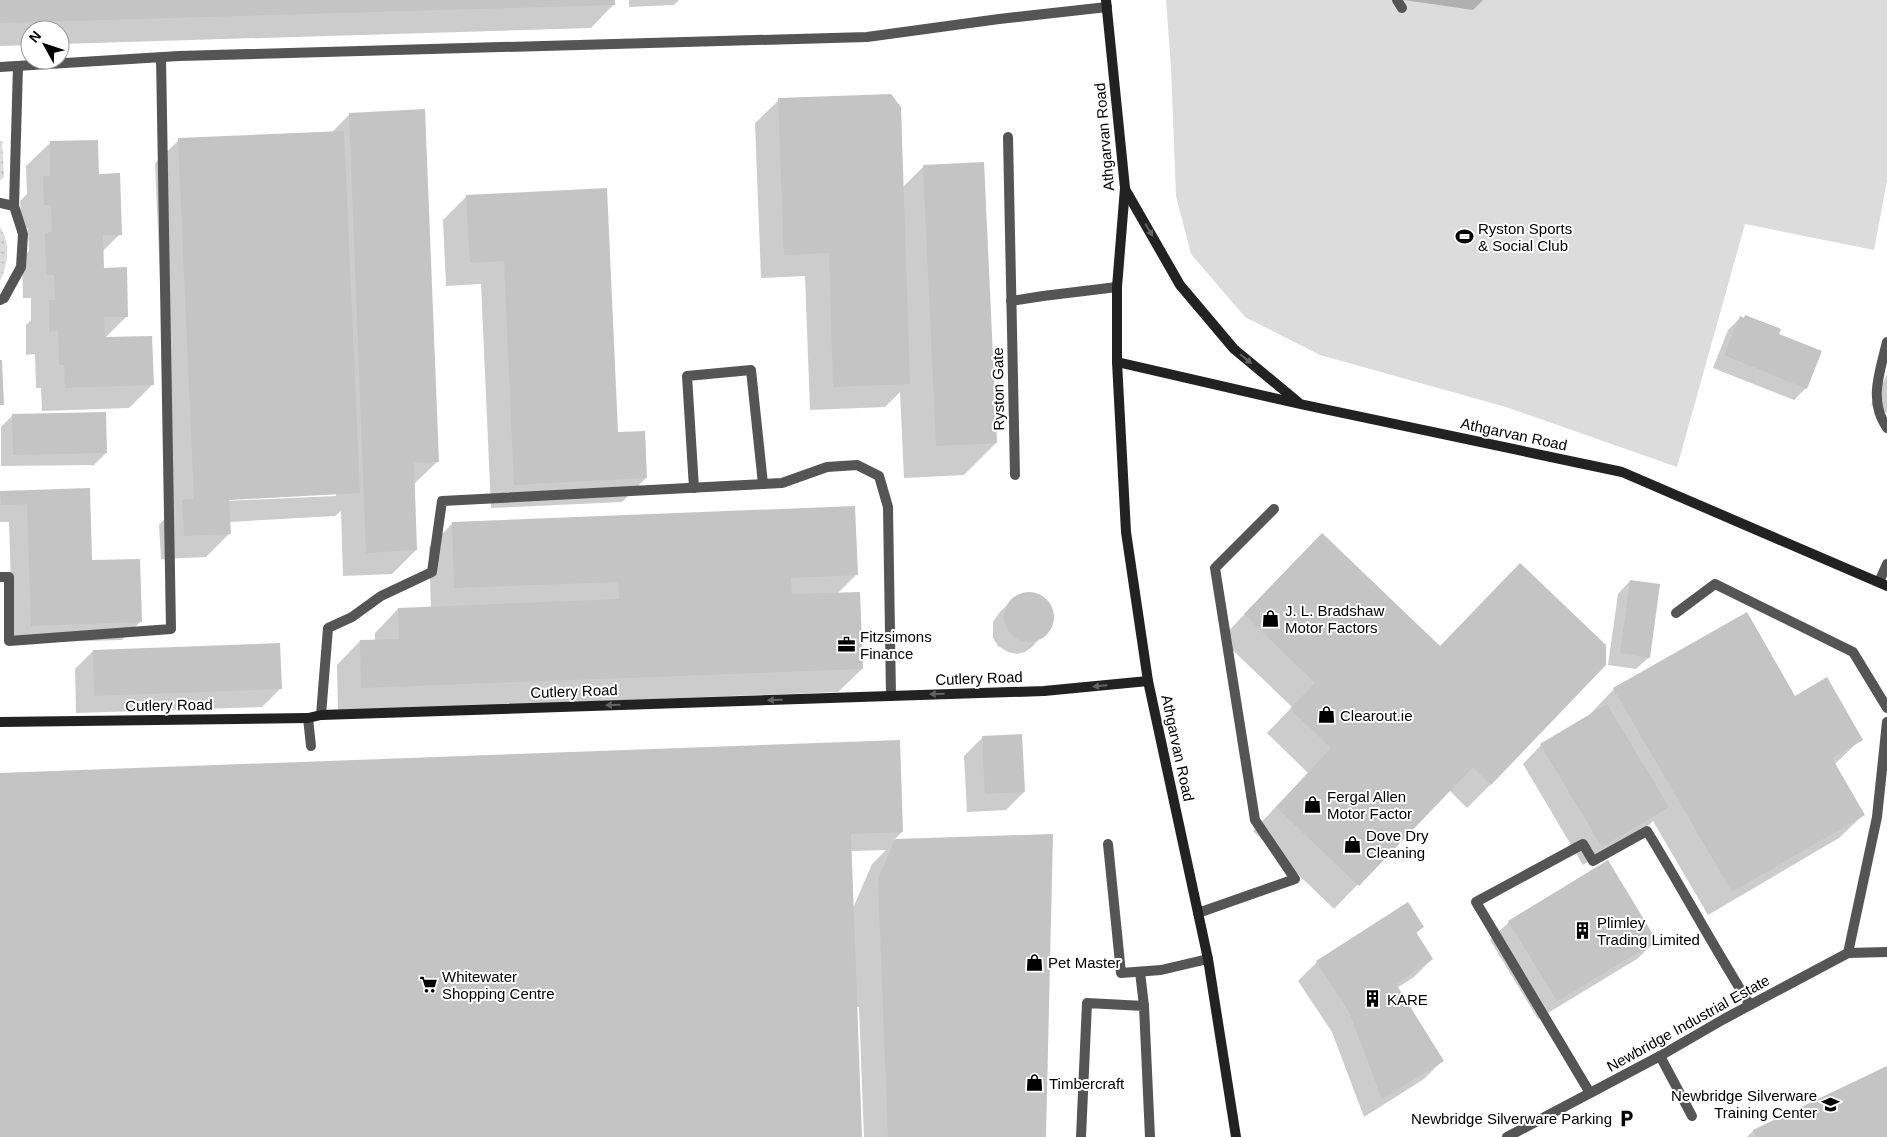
<svg xmlns="http://www.w3.org/2000/svg" width="1887" height="1137" viewBox="0 0 1887 1137" font-family="Arial,sans-serif">
<style>
.grass{fill:url(#grass-dots)}
.garden{fill:#dcdcdc}
.shadow{fill:#0003;fill-rule:evenodd}
.building{fill:#c4c4c4}
.lines{fill:none;stroke-linecap:round;stroke-linejoin:round}
.lane{stroke:#555;stroke-width:10}
.street{stroke:#555;stroke-width:10}
.secondary{stroke:#222;stroke-width:10}
.oneway{fill:#646464}
.labels{text-anchor:middle;dominant-baseline:central;stroke-width:4;stroke-linejoin:round;paint-order:stroke}
.street-label{font-size:15px;fill:#000;stroke:#fff}
.poi-label{font-size:15px;fill:#000;stroke:#fff;text-anchor:start}
</style>
<defs>
<pattern id="grass-dots" width="8" height="8" patternUnits="userSpaceOnUse" patternTransform="scale(1.25)"><rect width="8" height="8" fill="#dcdcdc"/><path d="M2 2h.1M6 6h.1" fill="none" stroke="#bbb" stroke-width="1.8" stroke-linecap="round"/></pattern>
</defs>
<rect width="100%" height="100%" fill="#fff"/>
<!-- grass -->
<g class="grass">
<polygon points="0,141 2,141 4,177 0,181"/>
<path d="M0,227C11,244 8,264 0,281Z"/>
</g>
<!-- garden -->
<polygon class="garden" points="1166,0 1887,0 1887,181 1874,250 1745,224 1677,467 1506,407 1320,355 1245,317 1191,254 1176,196 1171,68"/>
<!-- shadow -->
<g class="shadow">
<polygon points="0,0 614,0 614,4 591,28 60,44 60,30 30,30 30,45 0,46"/>
<polygon points="629,0 679,0 674,5 629,7"/>
<polygon points="1404,0 1483,0 1473,10"/>
<polygon points="779,100 902,188 924,166 996,443 964,475 904,478 900,392 885,407 810,410 805,276 761,278 755,123"/>
<path d="M350,114L438,461L413,485L416,550L392,574L343,576L341,511L335,516L229,522V534L206,557L161,559L159,525L170,513L155,163L179,140L331,133ZM336,493V496L223,501L222,499Z"/>
<polygon points="50,143 97,175 120,234 102,252 103,269 127,316 105,338 152,385 129,408 42,411 41,388 36,388 35,354 26,355 26,325 31,320 31,298 23,298 22,258 29,251 28,228 21,228 20,201 27,194 26,166"/>
<polygon points="467,196 646,478 622,502 491,508 481,284 446,286 443,220"/>
<polygon points="1746,316 1806,388 1794,400 1713,368 1728,330 1740,318 1743,319"/>
<polygon points="1887,375 1887,413 1871,405"/>
<polygon points="13,415 106,453 94,465 1,466 1,427"/>
<polygon points="88,489 91,562 141,621 122,640 13,643 9,522 0,522 0,493"/>
<polygon points="453,523 856,575 837,594 862,669 838,692 338,711 337,665 360,641 375,641 375,633 398,609 431,608 429,547"/>
<polygon points="1298,558 1491,784 1467,808 1449,790 1334,909 1253,831 1308,773 1267,733 1292,707 1221,639"/>
<polygon points="1630,581 1649,657 1636,669 1608,665 1618,594"/>
<polygon points="1022,594 1037,595 1049,603 1052,610 1053,619 1050,627 1032,647 1025,652 1017,654 1008,652 998,646 993,638 993,622 999,613 1012,600"/>
<polygon points="93,651 280,689 262,707 76,713 75,669"/>
<polygon points="1614,689 1794,697 1861,739 1834,765 1863,815 1839,838 1708,915 1653,821 1649,825 1583,865 1523,764 1541,745 1592,715 1591,713"/>
<polygon points="982,738 1024,792 1006,810 967,812 964,756"/>
<path d="M0,775L902,832L894,840L1052,836L1045,1137H864L859,1007H856L861,1137H0ZM886,850L872,864L853,908L851,851Z"/>
<polygon points="1408,903 1423,927 1415,934 1432,959 1414,977 1397,988 1442,1061 1424,1079 1364,1117 1332,1032 1298,981 1317,962"/>
<polygon points="1509,922 1656,941 1637,959 1538,1019 1490,940"/>
<polygon points="1887,1068 1887,1137 1747,1137 1753,1131"/>
</g>
<!-- building -->
<g class="building">
<polygon points="0,0 615,0 615,5 0,23"/>
<polygon points="891,94 901,107 910,384 833,387 829,253 784,255 778,98"/>
<polygon points="425,109 439,462 414,463 417,550 366,553 349,113"/>
<polygon points="344,131 360,493 229,500 231,534 184,536 182,500 194,499 178,138"/>
<polygon points="98,140 99,174 120,173 122,235 103,235 104,268 127,267 128,317 104,317 105,337 152,336 154,385 65,388 64,365 59,365 58,331 49,332 49,300 55,300 54,275 46,275 45,233 52,232 51,205 44,205 43,176 50,176 50,141"/>
<polygon points="984,162 997,443 936,446 923,165"/>
<polygon points="607,188 618,432 645,431 647,478 514,485 504,261 470,263 466,195"/>
<polygon points="1745,315 1781,329 1779,334 1822,351 1807,389 1724,355 1740,316 1744,318"/>
<polygon points="0,360 2,360 4,405 0,405"/>
<polygon points="106,412 107,453 13,455 12,414"/>
<polygon points="90,488 92,560 140,559 142,622 31,626 27,504 1,505 0,491"/>
<polygon points="855,506 858,575 791,578 792,594 860,592 863,669 361,688 360,640 399,639 398,608 619,599 618,582 454,588 452,522"/>
<polygon points="1322,533 1440,646 1520,563 1606,645 1606,665 1491,785 1473,767 1359,886 1276,807 1331,748 1290,709 1315,683 1244,614"/>
<polygon points="1630,580 1660,584 1650,658 1620,653"/>
<circle cx="1029" cy="617" r="25"/>
<polygon points="1747,612 1795,696 1827,677 1863,740 1832,758 1865,815 1732,892 1613,688"/>
<polygon points="280,643 282,689 94,696 93,650"/>
<polygon points="1607,704 1669,807 1602,847 1540,744"/>
<polygon points="1022,734 1025,792 985,794 982,736"/>
<polygon points="900,740 903,832 851,834 862,1137 0,1137 0,773"/>
<polygon points="1053,834 1046,1137 888,1137 878,879 895,839"/>
<polygon points="1608,860 1657,941 1557,1001 1508,921"/>
<polygon points="1408,902 1424,927 1416,932 1433,959 1396,984 1444,1061 1382,1099 1350,1014 1316,961"/>
<polygon points="1887,1066 1887,1137 1756,1137 1753,1130"/>
</g>
<g class="lines">
<!-- lane -->
<g class="lane">
<polyline points="1397,0 1402,8"/>
<polyline points="0,67 179,56 867,37 999,19 1107,7"/>
<polyline points="0,203 14,206 23,234 21,267 4,298 0,300"/>
<polyline points="14,206 18,66"/>
<path d="M1887,342C1880,372 1868,400 1887,428"/>
<polyline points="694,488 687,376 751,370 763,484"/>
<polyline points="0,577 9,577 9,641 171,629 161,58"/>
<polyline points="1879,582 1887,564"/>
<polyline points="1676,613 1715,584 1853,652 1887,708"/>
<polyline points="321,715 328,628 352,617 381,596 432,572 442,501 782,483 827,467 857,465 879,476 888,507 891,696"/>
<polyline points="308,718 311,746"/>
<polyline points="1108,844 1121,973 1161,970 1208,959"/>
<polyline points="1198,913 1295,879 1255,820 1215,568 1274,509"/>
<polyline points="1848,953 1877,817 1887,722"/>
<polyline points="1140,972 1144,1006"/>
<polyline points="1660,1056 1692,1116"/>
<path d="M1590,1093L1476,902L1583,844L1593,861L1647,831C1682,888 1714,948 1750,1005"/>
<polyline points="1081,1137 1087,1003 1144,1006 1150,1137"/>
<polyline points="1507,1137 1660,1056 1724,1019 1848,953 1887,952"/>
</g>
<!-- street -->
<g class="street">
<polyline points="1008,137 1015,475"/>
<polyline points="1011,301 1043,296 1117,287"/>
</g>
<!-- secondary -->
<g class="secondary">
<polyline points="1106,0 1125,188 1117,287 1117,362 1126,532 1148,681 1208,959 1236,1137"/>
<polyline points="1125,189 1180,285 1234,349 1298,402"/>
<polyline points="1117,362 1300,404 1622,472 1887,586"/>
<polyline points="0,722 308,718 321,715 1044,691 1148,681"/>
</g>
</g>
<!-- one-way arrows -->
<defs><path id="oneway-solid" d="M-6-.8H1V-3.2L6.5 0L1 3.2V.8H-6Z" transform="scale(1.25)"/></defs>
<g class="oneway">
<use href="#oneway-solid" transform="translate(1149 230) rotate(60)"/>
<use href="#oneway-solid" transform="translate(1246 359) rotate(39)"/>
<use href="#oneway-solid" transform="translate(1100 686) rotate(175)"/>
<use href="#oneway-solid" transform="translate(937 694) rotate(178)"/>
<use href="#oneway-solid" transform="translate(775 700) rotate(178)"/>
<use href="#oneway-solid" transform="translate(613 705) rotate(178)"/>
</g>
<!-- icons -->
<defs>
<symbol id="stadium-bare" viewBox="-9 -9 18 18"><path d="M0-5a6.5 5 0 1 0 0 10a6.5 5 0 1 0 0-10ZM-3.5-1.8h7v3.6h-7Z" fill="#000" stroke="#fff" stroke-width="2.5" paint-order="stroke"/></symbol>
<symbol id="shop-bare" viewBox="-9 -9 18 18"><path d="M-5-2.5h2.3a2.7 3.5 0 0 1 5.4 0H5L5.5 6h-11ZM-1.5-2.5h3a1.5 2.3 0 0 0-3 0Z" fill="#000" stroke="#fff" stroke-width="2.5" paint-order="stroke"/></symbol>
<symbol id="office-bare" viewBox="-9 -9 18 18"><path d="M-6-3h4V-5.5h4V-3h4V5H-6ZM-1-4.5V-3h2v-1.5ZM-6 0V1H6V0Z" fill="#000" stroke="#fff" stroke-width="2.5" paint-order="stroke"/></symbol>
<symbol id="building-bare" viewBox="-9 -9 18 18"><path d="M-4-6H4V6H1V3H-1V6H-4ZM-2.5-4.3h1.7v1.8h-1.7ZM.8-4.3h1.7v1.8H.8ZM-2.5-1h1.7V.8h-1.7ZM.8-1h1.7V.8H.8Z" fill="#000" stroke="#fff" stroke-width="2.5" paint-order="stroke"/></symbol>
<symbol id="supermarket-bare" viewBox="-9 -9 18 18"><path d="M-6-5.5h2.5l.6 2H6L4.5 2H-2.5L-4.4-4H-6ZM-1.5 3.2a1.3 1.3 0 1 0 .1 0ZM3 3.2a1.3 1.3 0 1 0 .1 0Z" fill="#000" stroke="#fff" stroke-width="2.5" paint-order="stroke"/></symbol>
<symbol id="university-bare" viewBox="-9 -9 18 18"><path d="M0-5L7-2L0 1L-7-2ZM-4 1L0 2.5L4 1V4Q0 6-4 4Z" fill="#000" stroke="#fff" stroke-width="2.5" paint-order="stroke"/></symbol>
<symbol id="parking-bare" viewBox="-9 -9 18 18"><path d="M-3.5-5.5H1a3.5 3.5 0 0 1 0 7H-1V5.5H-3.5ZM-1-3.4V-.6H.8a1.4 1.4 0 0 0 0-2.8Z" fill="#000" stroke="#fff" stroke-width="2.5" paint-order="stroke"/></symbol>
</defs>
<g fill-rule="evenodd">
<use href="#stadium-bare" x="1452" y="224" width="25" height="25"/>
<use href="#shop-bare" x="1258" y="606" width="25" height="25"/>
<use href="#office-bare" x="834" y="632" width="25" height="25"/>
<use href="#shop-bare" x="1314" y="702" width="25" height="25"/>
<use href="#shop-bare" x="1300" y="792" width="25" height="25"/>
<use href="#shop-bare" x="1340" y="832" width="25" height="25"/>
<use href="#building-bare" x="1570" y="918" width="25" height="25"/>
<use href="#shop-bare" x="1022" y="950" width="25" height="25"/>
<use href="#supermarket-bare" x="416" y="972" width="25" height="25"/>
<use href="#building-bare" x="1360" y="986" width="25" height="25"/>
<use href="#shop-bare" x="1022" y="1070" width="25" height="25"/>
<use href="#university-bare" x="1818" y="1092" width="25" height="25"/>
<use href="#parking-bare" x="1614" y="1106" width="25" height="25"/>
</g>
<g class="labels">
<!-- street labels -->
<g class="street-label">
<text transform="translate(1104 137) rotate(-95)">Athgarvan Road</text>
<text transform="translate(998 389) rotate(-91)">Ryston Gate</text>
<text transform="translate(1514 434) rotate(12)">Athgarvan Road</text>
<text transform="translate(979 678) rotate(-2)">Cutlery Road</text>
<text transform="translate(574 691) rotate(-2)">Cutlery Road</text>
<text transform="translate(169 705) rotate(-1)">Cutlery Road</text>
<text transform="translate(1178 748) rotate(78)">Athgarvan Road</text>
<text transform="translate(1688 1023) rotate(-29)">Newbridge Industrial Estate</text>
</g>
<!-- poi labels -->
<g class="poi-label">
<text x="1478" y="228">Ryston Sports<tspan x="1478" dy="17">&amp; Social Club</tspan></text>
<text x="1285" y="610">J. L. Bradshaw<tspan x="1285" dy="17">Motor Factors</tspan></text>
<text x="860" y="636">Fitzsimons<tspan x="860" dy="17">Finance</tspan></text>
<text x="1340" y="715">Clearout.ie</text>
<text x="1327" y="796">Fergal Allen<tspan x="1327" dy="17">Motor Factor</tspan></text>
<text x="1366" y="835">Dove Dry<tspan x="1366" dy="17">Cleaning</tspan></text>
<text x="1597" y="922">Plimley<tspan x="1597" dy="17">Trading Limited</tspan></text>
<text x="1048" y="962">Pet Master</text>
<text x="442" y="976">Whitewater<tspan x="442" dy="17">Shopping Centre</tspan></text>
<text x="1387" y="999">KARE</text>
<text x="1049" y="1083">Timbercraft</text>
<text x="1817" y="1095" text-anchor="end">Newbridge Silverware<tspan x="1817" dy="17">Training Center</tspan></text>
<text x="1612" y="1118" text-anchor="end">Newbridge Silverware Parking</text>
</g>
</g>
<!-- north arrow -->
<g transform="translate(45 45) rotate(310)"><circle r="24" fill="#ffffff" stroke="#999999"/>
<path d="M0-4L9 19L0 12L-9 19Z" fill="#000000"/>
<text y="-8" font-size="14" font-weight="bold" text-anchor="middle" fill="#000000">N</text>
</g>
</svg>
